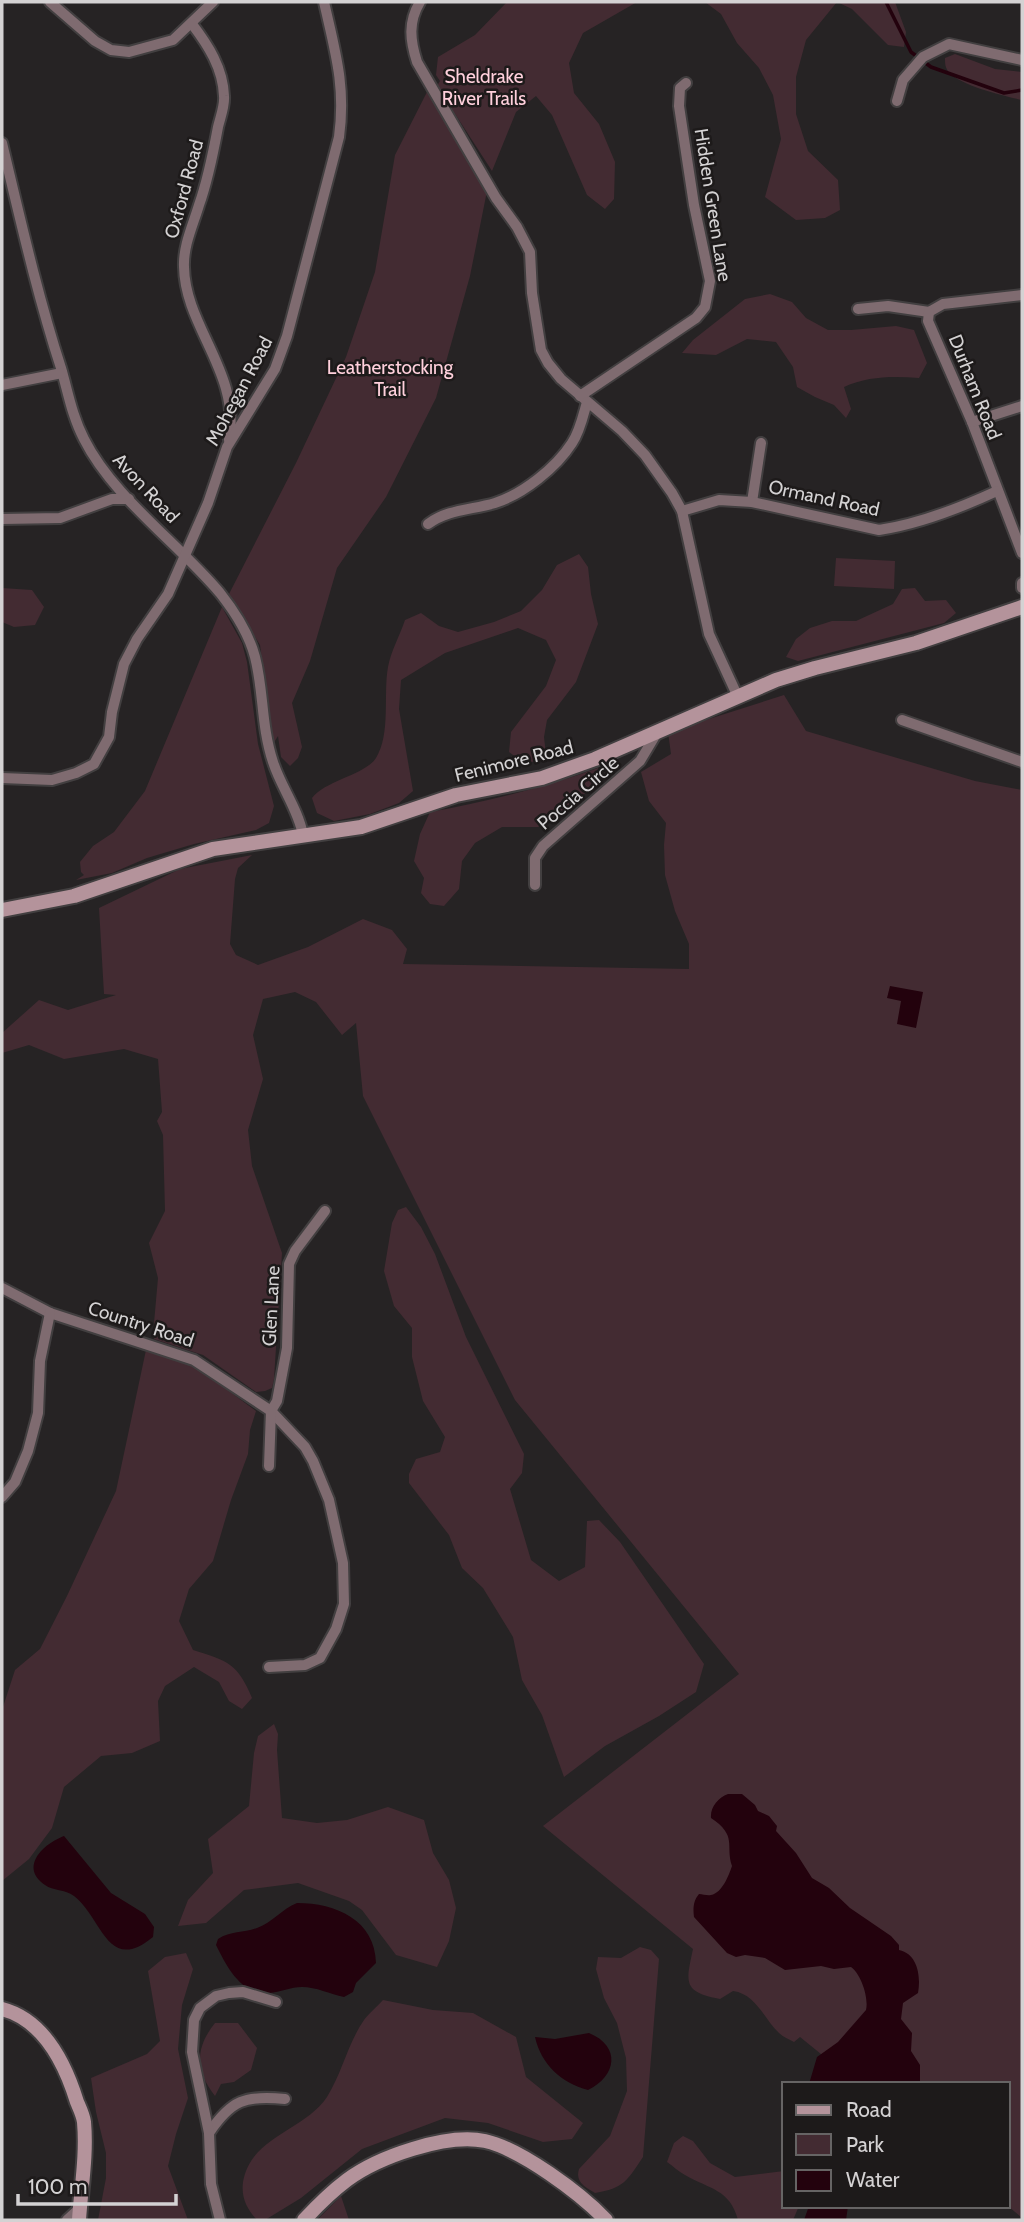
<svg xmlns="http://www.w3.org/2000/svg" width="1024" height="2222" viewBox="0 0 1024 2222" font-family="Cabin,sans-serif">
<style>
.green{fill:#432b32}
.water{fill:#23020d}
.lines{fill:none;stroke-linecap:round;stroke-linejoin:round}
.stream{stroke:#23020d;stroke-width:3.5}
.street-casing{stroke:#423f40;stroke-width:14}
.secondary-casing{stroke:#423f40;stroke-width:18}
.street{stroke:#7f6b70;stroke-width:10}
.secondary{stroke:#b4939b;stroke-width:14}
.labels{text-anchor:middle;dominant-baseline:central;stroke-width:5;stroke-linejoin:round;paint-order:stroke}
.park-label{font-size:19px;fill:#ffd0dc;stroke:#1d1a1a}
.street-label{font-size:19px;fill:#d4d2d3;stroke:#1d1a1a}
</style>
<rect width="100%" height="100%" fill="#262324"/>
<!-- green -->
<g class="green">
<polygon points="507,2 637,2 583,33 569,63 574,93 599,124 615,162 614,199 605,209 587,195 552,115 536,96 516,112 492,171 437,86 440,81 436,75 438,57 475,35"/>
<polygon points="705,2 895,2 906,32 904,47 888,45 852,9 837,2 806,40 796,77 796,114 808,151 838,180 840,210 825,218 796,220 765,197 781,139 773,95 759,68 737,43 721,14"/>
<path d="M955,54L995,69L1022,72V100C1004,96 962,86 950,73C945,69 945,63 945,58Z"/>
<polygon points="427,92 487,191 470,276 436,398 386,497 337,568 310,661 292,703 302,747 298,758 290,766 281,757 278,736 273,744 260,645 229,594 296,463 346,357 375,272 395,155"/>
<path d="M770,294L792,302L806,318L828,330H851L896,326L914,330L927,363L919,378C893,376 868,376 844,387L851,409L846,418L834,405L815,397L797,387L793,367L776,342L747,339L716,355L682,353L693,340L745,299Z"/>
<path d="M579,554L588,567L591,594L598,624L576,682L547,720L544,737L546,754L538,761L524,763L509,752L511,732L546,686L556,660L546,640L518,628L445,653L401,680L399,709L413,791L399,803L370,814L334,821L317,813L312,798C326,780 365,775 376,758C391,734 383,694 388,667C391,651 400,635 405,620L421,613L439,626L458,632L494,622L521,611L542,590L557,565Z"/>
<polygon points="836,558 895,561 894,589 834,586"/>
<polygon points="2,588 32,590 44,607 35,625 14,627 2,622"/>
<polygon points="915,588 925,601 946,600 956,613 944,623 798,661 786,657 796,639 810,628 832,621 856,621 893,604 902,589"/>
<polygon points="222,607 242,643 247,662 258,744 274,806 269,823 256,830 194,844 147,858 112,873 76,880 84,875 81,872 80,862 93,846 114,832 145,791"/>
<path d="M784,695L806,731L975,781L1022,790V2218L1008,2206V2084H858L800,2037L794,2042C789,2039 783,2037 779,2033C764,2019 756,1994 733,1991L720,1999C682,1992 686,1982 693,1949L543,1826L739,1674L515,1400L363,1096L356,1023L342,1035L316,1002L295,992L263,999L253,1035L263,1079L248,1130L252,1166L282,1253L274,1379L272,1388L265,1391L256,1392L203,1355L154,1339L157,1330L154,1323L158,1278L149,1243L165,1211L163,1135L157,1121L162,1112L158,1059L124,1049L64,1059L29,1045L2,1053V1033L39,1000L68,1010L116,995L104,994L99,908L180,869L252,855L238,868L235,879L230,944L236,955L258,965L308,947L363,919L392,930L407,949L403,964L689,969V944L675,911L665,875L664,845L666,823L649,801L641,772L671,754L668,732Z"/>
<path d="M598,768L604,776L560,816L538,827H502L475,843L462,861L459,889L444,906L430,904L421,893L424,878L414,861L420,834L430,812C487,801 544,788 598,768Z"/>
<polygon points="406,1207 421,1227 435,1254 466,1337 524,1454 522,1473 510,1489 531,1560 559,1581 585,1567 587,1521 599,1520 620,1542 704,1664 696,1692 659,1716 605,1746 564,1777 542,1715 522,1680 513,1637 483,1588 462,1568 449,1535 409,1483 409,1474 416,1459 440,1452 445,1437 423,1401 412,1357 412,1328 394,1306 384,1271 392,1223 398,1210"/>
<path d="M146,1350L195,1366L256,1411L250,1430L248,1454L231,1500L213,1561L189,1589L179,1621L193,1650C228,1661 237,1663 252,1698L242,1709L229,1701L219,1682L194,1667L165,1686L158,1701L160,1741L132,1753L101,1756L64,1787L52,1828L29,1859L2,1881V1710L15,1670L40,1649L67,1596L116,1491Z"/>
<polygon points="274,1724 278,1734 277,1750 282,1818 317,1823 347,1820 388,1807 424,1820 433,1853 449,1880 456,1908 449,1941 437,1967 396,1955 362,1910 349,1901 298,1883 244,1890 206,1923 178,1926 188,1900 213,1873 208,1839 249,1806 254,1753 258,1736"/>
<path d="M640,1947L651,1950L659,1959L643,2157C627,2181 624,2188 595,2193C585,2187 575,2182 579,2169L610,2136L627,2091L626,2058L617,2023L604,1998L596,1969L598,1957L621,1958Z"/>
<polygon points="186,1953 193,1969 182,2005 178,2049 188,2098 176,2134 168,2166 188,2220 98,2220 106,2178 106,2153 96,2112 91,2078 147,2054 160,2041 148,1971 165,1957"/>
<path d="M383,2000L433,2010L473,2013L516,2037L526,2077L583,2123L572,2139L543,2142L488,2123L445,2118L362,2149L301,2198L265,2220H257C247,2209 241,2198 243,2182C251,2136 303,2132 327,2097C342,2073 348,2043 364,2020C369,2013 377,2007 383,2000Z"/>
<path d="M215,2023H238L257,2048L251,2070L234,2082L221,2084L215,2096C195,2070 195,2048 215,2023Z"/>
<path d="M683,2136L693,2141L710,2163L735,2177L784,2171V2206H799L793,2220H738C730,2189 709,2189 685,2175C679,2172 673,2166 667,2162L674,2143Z"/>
<polygon points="341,2196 349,2220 317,2220"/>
</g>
<!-- water -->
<g class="water">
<polygon points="890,986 923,992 916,1028 897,1024 901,1001 887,998"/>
<path d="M728,1794H742L755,1805L758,1811L769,1816L777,1826L776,1831L796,1853L812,1878L829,1888L850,1908L891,1936L899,1945V1950C918,1954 921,1977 918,1993L903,2003L901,2019L912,2033L911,2051L920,2065V2084H809L817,2057L838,2042L866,2010C869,1998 861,1974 851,1967L834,1969L821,1966L785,1970L765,1958L745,1955L736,1957L727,1953L694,1917C693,1909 693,1901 699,1894C703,1894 707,1896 711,1895C722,1893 729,1875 732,1866C725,1845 738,1836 711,1818C710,1807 718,1798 728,1794Z"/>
<path d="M64,1836L111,1893L145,1914L154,1927L153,1937C107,1975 102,1917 74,1896C65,1889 53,1891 45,1885C19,1867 43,1844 64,1836Z"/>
<path d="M297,1903C336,1903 375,1920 376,1963L356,1983L353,1992L344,1997C330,1994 316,1987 302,1987C291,1987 280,1992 269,1993C241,1995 227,1967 216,1945L218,1939C231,1931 244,1933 257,1928C273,1922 282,1909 297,1903Z"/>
<path d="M589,2033C621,2046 617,2076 588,2090C561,2083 541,2064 535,2037L555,2039Z"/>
<polygon points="809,2206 848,2206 846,2220 804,2220"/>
</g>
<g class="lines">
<!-- stream -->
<polyline class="stream" points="886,2 911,52 931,67 1004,93 1022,90"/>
<defs>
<g id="street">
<polyline points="50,2 95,41 111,50 129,52 173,40 213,2"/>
<path d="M420,2C408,22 410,40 417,62L496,198L517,227L530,252L532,293L541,350L548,363L561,379L622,431L645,455L672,493L682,511L709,634L738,697"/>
<path d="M192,24C208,45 223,68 224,96C225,106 220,118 218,127C213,154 208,180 199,205C193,225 183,246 184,267C185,327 241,373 229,440"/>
<polyline points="897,101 903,80 923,57 949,44 1022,60"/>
<path d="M2,143C20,218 37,294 61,368C68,392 72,416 84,439C113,497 178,543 220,593C235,612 249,634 255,657C264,692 261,726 273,762C281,787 298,809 303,835"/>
<polyline points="858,309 888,306 929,312 943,304 1022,295"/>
<polyline points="929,312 928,321 972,422 1022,553"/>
<polyline points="2,385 62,373"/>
<polyline points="580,396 696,318 705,307 710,281 694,205 679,106 680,88 686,83"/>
<polyline points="972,422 1022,406"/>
<polyline points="752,502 761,443"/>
<path d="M682,511L719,500L752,502L879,530C920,524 960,508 997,491"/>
<polyline points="2,519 60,518 112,499 129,499"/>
<path d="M428,524C448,509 472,510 495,503C523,494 556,468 572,443C580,431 583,416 587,402"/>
<polyline points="1022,583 1022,588"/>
<polyline points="902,720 1022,762"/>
<path d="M2,778L52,780L76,773L94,764L109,737L112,712L124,664L137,639L168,594L208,503L227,447L275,369L287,336L339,137C346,86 335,51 324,2"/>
<polyline points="535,885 535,858 543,846 640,761 658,731"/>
<polyline points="2,1288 50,1313 194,1360 271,1411 305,1447 313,1461 329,1500 343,1563 344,1604 336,1629 320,1658 305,1665 269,1667"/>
<polyline points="269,1466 271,1411 277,1401 287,1348 289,1264 295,1251 325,1211"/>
<polyline points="2,1497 15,1482 28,1451 38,1413 40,1361 50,1313"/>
<path d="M209,2133C231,2100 245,2095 285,2099"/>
<polyline points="67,2220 80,2208"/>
<polyline points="220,2220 211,2184 209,2133 192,2052 194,2020 200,2008 216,1996 229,1993 243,1992 276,2002"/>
</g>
<g id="secondary">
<polyline points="2,910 74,896 213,849 361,827 456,795 542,778 595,759 776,680 815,668 916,643 1022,607"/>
<path d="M2,2009C44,2020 65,2063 77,2102C80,2109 83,2115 84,2122C87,2155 81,2188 79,2220"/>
<path d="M304,2220C317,2206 331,2192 347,2180C378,2157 446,2133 485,2141C521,2149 580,2193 606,2220"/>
</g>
</defs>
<!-- street casing -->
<use href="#street" class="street-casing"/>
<!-- secondary casing -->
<use href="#secondary" class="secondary-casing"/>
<!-- street -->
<use href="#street" class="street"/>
<!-- secondary -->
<use href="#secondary" class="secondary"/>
</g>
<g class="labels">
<!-- park labels -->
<g class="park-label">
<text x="484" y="76">Sheldrake<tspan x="484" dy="22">River Trails</tspan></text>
<text x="390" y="367">Leatherstocking<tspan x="390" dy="22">Trail</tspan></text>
</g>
<!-- street labels -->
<g class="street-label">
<text transform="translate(184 189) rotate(-75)">Oxford Road</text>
<text transform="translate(713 205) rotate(81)">Hidden Green Lane</text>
<text transform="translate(975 387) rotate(68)">Durham Road</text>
<text transform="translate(239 391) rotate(-62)">Mohegan Road</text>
<text transform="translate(146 488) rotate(47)">Avon Road</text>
<text transform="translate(824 498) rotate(12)">Ormand Road</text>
<text transform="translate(514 761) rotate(-14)">Fenimore Road</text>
<text transform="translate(578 793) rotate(-41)">Poccia Circle</text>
<text transform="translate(271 1306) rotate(-87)">Glen Lane</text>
<text transform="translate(141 1324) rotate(18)">Country Road</text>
</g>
</g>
<!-- border -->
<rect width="1024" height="2222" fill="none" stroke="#d4d2d3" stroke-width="7"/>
<!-- legend -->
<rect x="782" y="2082" width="228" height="126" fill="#1d1a1a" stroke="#666464" stroke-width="2"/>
<rect x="796" y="2105" width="35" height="10" fill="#b4939b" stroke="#666464" stroke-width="2"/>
<text x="846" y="2117" font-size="21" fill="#d4d2d3">Road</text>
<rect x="796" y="2134" width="35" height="21" fill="#432b32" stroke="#666464" stroke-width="2"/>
<text x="846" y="2152" font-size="21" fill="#d4d2d3">Park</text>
<rect x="796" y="2170" width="35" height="21" fill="#23020d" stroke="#666464" stroke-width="2"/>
<text x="846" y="2187" font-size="21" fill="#d4d2d3">Water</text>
<!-- scale -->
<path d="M18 2194v10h158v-10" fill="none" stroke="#d4d2d3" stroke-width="3.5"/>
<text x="28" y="2194" font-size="21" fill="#d4d2d3" stroke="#1d1a1a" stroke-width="5" paint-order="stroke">100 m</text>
</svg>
